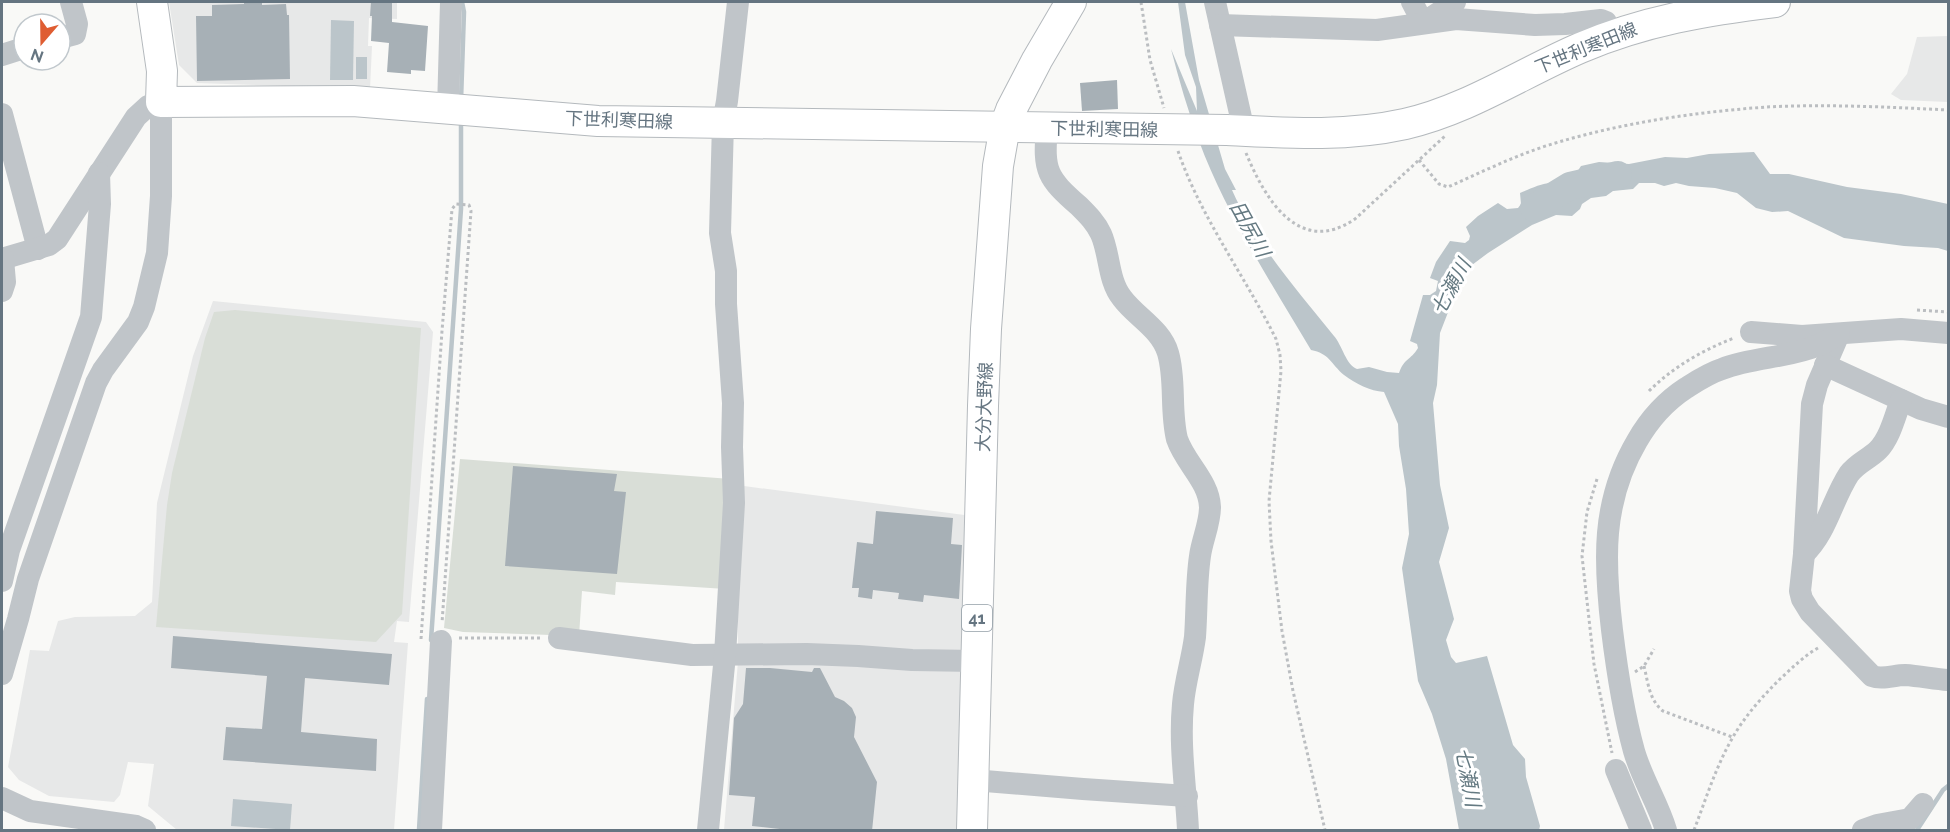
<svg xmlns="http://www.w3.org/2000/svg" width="1950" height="832" viewBox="0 0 1950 832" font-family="Raleway,'Noto Sans JP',sans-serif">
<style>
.built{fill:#e7e8e8}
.green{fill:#d9ded7}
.water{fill:#bbc5ca}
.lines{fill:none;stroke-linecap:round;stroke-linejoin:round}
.stream{stroke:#bbc5ca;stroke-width:4.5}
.river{stroke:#bbc5ca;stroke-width:28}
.building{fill:#a7b0b6}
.major-casing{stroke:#b4b9bd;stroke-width:32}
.path{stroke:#bbbec1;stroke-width:3;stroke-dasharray:3 3;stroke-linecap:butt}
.minor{stroke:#c0c5c9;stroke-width:22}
.major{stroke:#fff;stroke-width:30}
.labels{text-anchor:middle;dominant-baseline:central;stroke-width:6;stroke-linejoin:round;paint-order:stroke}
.shield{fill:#fff;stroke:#939ea7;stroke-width:1.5}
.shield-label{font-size:16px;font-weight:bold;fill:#657581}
.street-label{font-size:18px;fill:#657581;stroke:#fff}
.water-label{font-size:20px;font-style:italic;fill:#657a82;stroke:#fff}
</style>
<rect width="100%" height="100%" fill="#f9f9f7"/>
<!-- built -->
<g class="built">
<polygon points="169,2 397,2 397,19 369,18 368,46 372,46 370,89 197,83 179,65"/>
<polygon points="1948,36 1948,102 1901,100 1891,94 1907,74 1917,37"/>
<polygon points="213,301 426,322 433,332 409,622 397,621 394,642 408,643 394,830 177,830 148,806 154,764 128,762 120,795 114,802 49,796 19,780 8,767 30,650 49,651 58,621 75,617 135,616 152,602 157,503 193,356"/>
<polygon points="744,486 972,516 964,830 724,830 738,661 738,586"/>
</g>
<!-- green -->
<g class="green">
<polygon points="235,310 421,328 402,614 376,642 156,627 167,505 172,473 205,338 214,312"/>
<polygon points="460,459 731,479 726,589 616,582 615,595 582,591 579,636 463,632 444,628"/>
</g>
<!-- water -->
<g class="water">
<path d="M1178,2H1185L1199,80L1225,169L1236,190H1232C1256,244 1297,290 1334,336C1342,345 1346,365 1357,369L1369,367L1387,372L1399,373C1405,357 1410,361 1418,348L1417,344L1410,341L1423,295H1430L1436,291L1438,281L1430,278L1436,262L1450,241L1465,243L1469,240L1470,236L1466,227L1478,216L1498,203L1507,209L1518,208L1521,204L1520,193C1530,189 1547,180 1558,184C1565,186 1568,190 1576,190L1582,183L1577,172L1581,166L1599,162L1629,164L1665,157L1687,158L1709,154L1754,152L1770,174H1789L1847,187L1901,194L1948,204V251L1938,248L1904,246L1844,238L1788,211L1772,212L1756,208L1737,193L1715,188L1689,186L1676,183L1664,186L1655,183H1639L1633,189L1613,191L1606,196L1591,198L1582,204L1580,209L1572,216L1556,215L1532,225L1488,253L1472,265L1459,284L1440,333L1437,385L1433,403L1440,485L1449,528L1439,562L1454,619L1446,640L1451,657L1456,663L1487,656L1513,745L1525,759L1526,777L1540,826L1539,830H1459L1446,759L1432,714L1418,681L1402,568L1409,534L1406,489L1399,446L1398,424L1384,392C1370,391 1356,384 1344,375C1331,364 1329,353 1311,350C1272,284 1225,212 1199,141C1188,111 1179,80 1171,49L1197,111L1196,87L1185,55Z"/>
<polygon points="331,20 354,21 353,80 330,80"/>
<rect x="356" y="57" width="11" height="22"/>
<polygon points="233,799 292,804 290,830 231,826"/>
</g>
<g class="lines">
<!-- stream -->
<g class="stream">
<polyline points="461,101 464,12 462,2"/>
<polyline points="431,640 461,209 461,121"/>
<polyline points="419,830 427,699"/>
<polyline points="1917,830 1943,790 1948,786"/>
</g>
<!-- river -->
<polyline class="river" points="1534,208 1570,186 1618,175"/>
</g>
<!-- building -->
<g class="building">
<polygon points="244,2 262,2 262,5 286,4 287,15 289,15 290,79 197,81 196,16 212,16 212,5 244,4"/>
<polygon points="371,2 392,2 392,22 428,26 425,71 411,70 411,74 387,72 389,43 371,41 372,16 370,16"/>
<polygon points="1117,80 1118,109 1082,111 1080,83"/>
<polygon points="513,466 617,474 614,491 626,492 617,574 505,566"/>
<polygon points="876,511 953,518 951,544 962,545 959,599 924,595 923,602 898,599 899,593 873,590 872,599 858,597 859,588 852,588 857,542 873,544"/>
<polygon points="173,636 392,654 389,685 305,678 301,732 377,739 376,771 223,760 226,727 262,729 267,676 171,668"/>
<polygon points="746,668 770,668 812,672 814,668 820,668 835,697 844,701 852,708 856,717 854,737 877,782 872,831 797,831 752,826 755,797 729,795 734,718 743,704"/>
</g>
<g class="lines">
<defs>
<g id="major">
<path d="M152,2L162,71L161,102L353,101L598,121L1227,130C1287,133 1346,137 1405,124C1467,110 1522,73 1580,48C1643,21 1707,10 1775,2"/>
<polyline points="972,830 983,406 986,329 998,166 1005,126 1011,110 1037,60 1071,2"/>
</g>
</defs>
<!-- major casing -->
<use href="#major" class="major-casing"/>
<!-- path -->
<g class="path">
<polyline points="1141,2 1150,60 1164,108"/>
<path d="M1178,151C1201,218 1245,276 1276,339L1280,355L1281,371L1269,501L1271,541L1282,631L1293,691L1325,830"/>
<path d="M1246,153C1265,199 1299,257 1355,219L1445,136"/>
<path d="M1419,160L1439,184L1448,187C1482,172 1516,155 1552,144C1621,123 1695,112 1767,107C1827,104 1888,107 1948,110"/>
<polyline points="1917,310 1948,312"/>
<path d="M1649,391C1673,367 1703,350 1734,338"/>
<polyline points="1597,479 1587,512 1582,556 1594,664 1612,753"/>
<polyline points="459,638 542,638"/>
<polyline points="421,639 442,331 452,209 456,204 469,205 471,211 442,623"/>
<path d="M1644,666C1648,682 1649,700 1663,711L1732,737"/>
<polyline points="1635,672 1644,666 1654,649"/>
<path d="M1694,830C1706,799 1716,766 1733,737C1745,716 1762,697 1779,680C1792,668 1804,656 1818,648"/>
</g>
<!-- minor -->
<g class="minor">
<polyline points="1215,2 1244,131"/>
<polyline points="1412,2 1423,23 1455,2"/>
<polyline points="1220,25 1377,30 1456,19 1535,25 1565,24 1601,20 1606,22 1611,35"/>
<polyline points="60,38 75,34 77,24 71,2"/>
<polyline points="2,55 24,48"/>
<polyline points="448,109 451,2"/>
<polyline points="2,114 38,249"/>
<path d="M1047,128C1043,171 1047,178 1079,206C1088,215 1096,223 1101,234C1110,254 1108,281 1122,298C1136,317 1161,329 1168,353C1176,380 1170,411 1177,439C1185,463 1209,481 1210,507C1210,524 1202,540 1200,556C1196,583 1197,610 1195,637C1192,660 1185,681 1183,704C1179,746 1186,789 1188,830"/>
<polyline points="2,259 49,245 57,239 136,117 148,106 161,102 161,196 157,253 144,307 138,322 103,370 96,383 28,579 18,619 2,674"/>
<polyline points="2,291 5,282 3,259"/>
<polyline points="1751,332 1802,336 1901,329 1948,333"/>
<path d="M1839,334L1817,385L1812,404L1804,554L1800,591L1802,599L1810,612L1872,676C1882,680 1894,675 1905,675C1920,676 1934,679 1948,680"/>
<polyline points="1825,365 1921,409 1948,417"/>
<path d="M1804,554C1827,532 1832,500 1849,474C1857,463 1869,459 1878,450C1890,438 1895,416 1901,400"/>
<polyline points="2,581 9,550 91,317 100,204 99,173"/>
<polyline points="559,638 692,655 807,654 858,656 912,660 976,661"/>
<polyline points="1616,770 1641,830"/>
<polyline points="973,780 1083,789 1187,796"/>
<polyline points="2,798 30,811 136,826 145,830"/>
<polyline points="431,830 441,641"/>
<polyline points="708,830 725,655 734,503 732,447 733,403 726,304 726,271 720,233 723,123 727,101 738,2"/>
<path d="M1666,830C1658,803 1642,779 1634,751C1623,711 1617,671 1612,630C1604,562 1601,502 1637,441C1649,420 1666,401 1686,388C1697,381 1709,373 1722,369C1753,357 1788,358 1819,345C1826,342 1832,338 1839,334"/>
<polyline points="1863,830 1877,825 1910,819 1923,804"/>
</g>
<!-- major -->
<use href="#major" class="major"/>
</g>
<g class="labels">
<!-- shield labels -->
<rect class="shield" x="962" y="605" width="30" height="26" rx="4.5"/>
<g class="shield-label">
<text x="977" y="618">41</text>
</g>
<!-- street labels -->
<g class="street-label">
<text transform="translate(1586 48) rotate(-22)">下世利寒田線</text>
<text transform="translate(619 120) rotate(2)">下世利寒田線</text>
<text transform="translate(1104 129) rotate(1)">下世利寒田線</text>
<text transform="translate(984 407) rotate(-88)">大分大野線</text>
</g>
<!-- water labels -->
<g class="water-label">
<text transform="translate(1250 229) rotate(61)">田尻川</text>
<text transform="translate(1451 287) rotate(-62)">七瀬川</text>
<text transform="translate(1468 777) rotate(79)">七瀬川</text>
</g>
</g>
<!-- border -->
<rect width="1950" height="832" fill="none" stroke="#657581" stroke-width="6"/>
<!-- north arrow -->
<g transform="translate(42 42) rotate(200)"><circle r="28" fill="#ffffff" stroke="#c1c8cd" stroke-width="1.5"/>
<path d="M0-4.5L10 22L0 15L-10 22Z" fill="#df5d32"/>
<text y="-9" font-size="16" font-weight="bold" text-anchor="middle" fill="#657581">N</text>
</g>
</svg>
